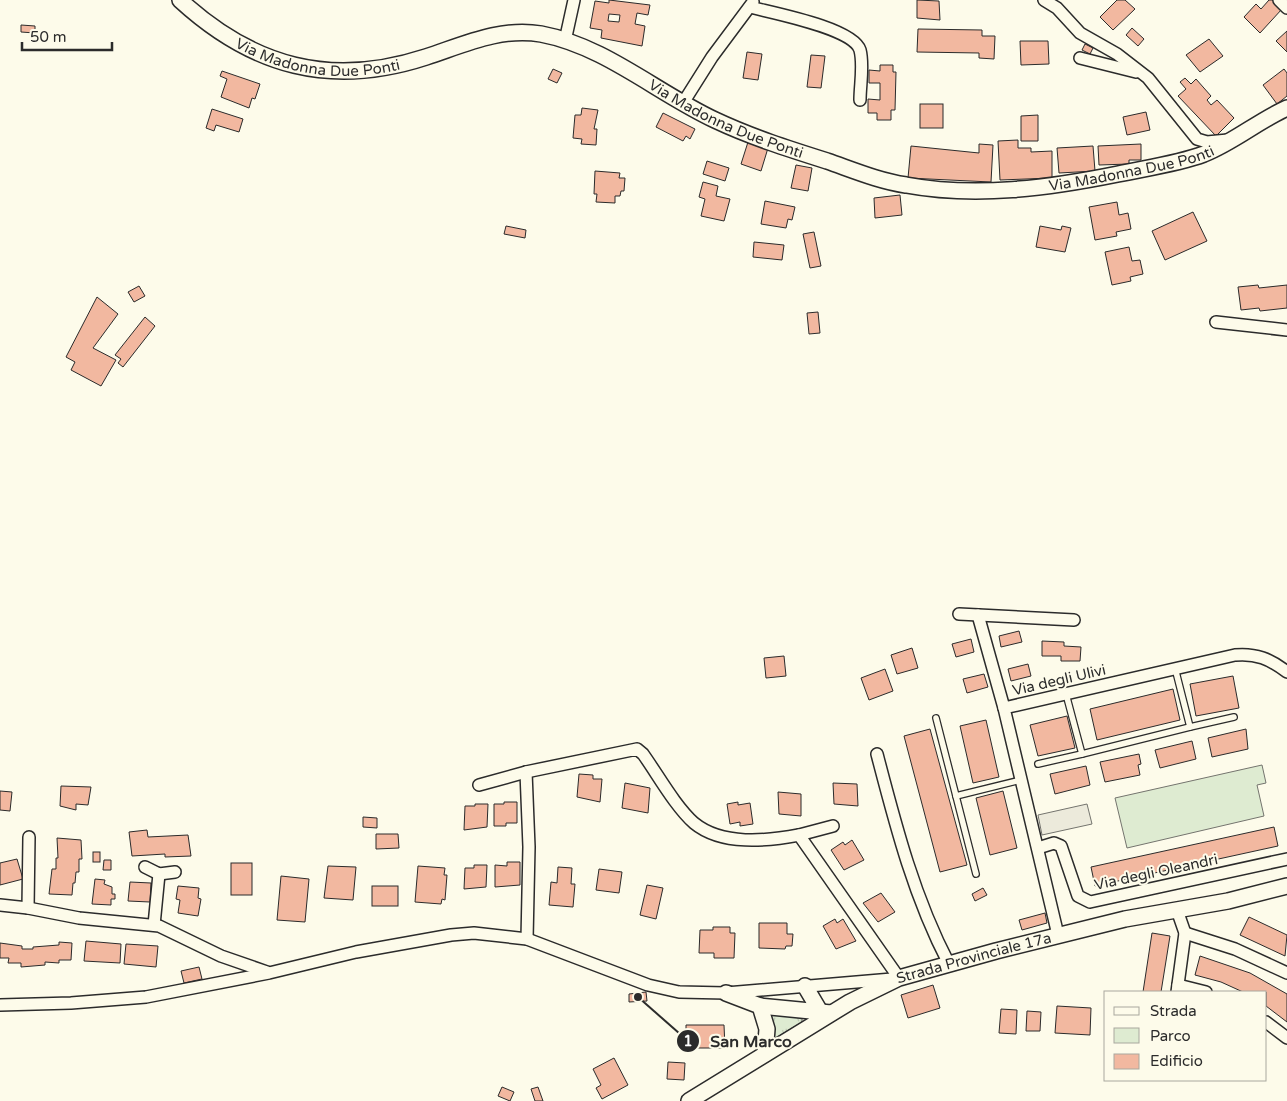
<svg xmlns="http://www.w3.org/2000/svg" width="1287" height="1101" viewBox="0 0 1287 1101" font-family="'Varela Round',sans-serif">
<style>
.grass{fill:url(#grass-tufts);stroke:#74746e}
.park{fill:#deebd1;stroke:#74746e}
.parking{fill:#eceadb;stroke:#74746e}
.building{fill:#f2b8a0;stroke:#2b2b2b;fill-rule:evenodd}
.lines{fill:none;stroke-linecap:round;stroke-linejoin:round}
.service-casing{stroke:#2b2b2b;stroke-width:8}
.minor-casing{stroke:#2b2b2b;stroke-width:14}
.secondary-casing{stroke:#2b2b2b;stroke-width:18}
.service{stroke:#fdfbea;stroke-width:5.5}
.minor{stroke:#fdfbea;stroke-width:11}
.secondary{stroke:#fdfbea;stroke-width:15}
.labels{text-anchor:middle;dominant-baseline:central;stroke-width:4;stroke-linejoin:round;paint-order:stroke}
.street-label{font-size:15px;fill:#2b2b2b;stroke:#fdfbea}
.leader{fill:none;stroke:#2b2b2b;stroke-width:2}
.callout-dot{fill:#2b2b2b;stroke:#fdfbea;stroke-width:2}
.mark-label{font-size:15px;text-anchor:middle;font-weight:bold;fill:#fff}
.callout-label{font-size:16px;text-anchor:middle;font-weight:bold;fill:#2b2b2b;stroke:#fdfbea;stroke-width:4;stroke-linejoin:round;paint-order:stroke}
</style>
<defs>
<pattern id="grass-tufts" width="24" height="20" patternUnits="userSpaceOnUse" patternTransform="scale(1.25)"><rect width="24" height="20" fill="#deebd1"/><path d="M3 7l-1-3M5 7V3M7 7l1-3M15 17l-1-3M17 17v-4M19 17l1-3" fill="none" stroke="#bfcab4"/></pattern>
</defs>
<rect width="100%" height="100%" fill="#fdfbea"/>
<!-- grass -->
<polygon class="grass" points="768,1013 802,1018 802,1022 772,1040"/>
<!-- park -->
<polygon class="park" points="1262,765 1266,783 1257,785 1264,816 1127,848 1115,798"/>
<!-- parking -->
<polygon class="parking" points="1087,804 1092,824 1042,835 1038,815"/>
<!-- building -->
<g class="building">
<path d="M609,0L650,5L648,15L637,13L635,24L645,26L642,46L601,38L602,30L590,28L595,1L609,3ZM609,14L620,15L619,22L608,21Z"/>
<polygon points="917,0 939,1 940,20 917,18"/>
<polygon points="1117,0 1125,0 1135,9 1113,30 1100,17"/>
<polygon points="1269,0 1273,0 1282,9 1260,33 1244,17 1256,4 1261,9"/>
<polygon points="21,25 35,26 35,33 21,32"/>
<polygon points="1132,28 1144,39 1138,46 1126,35"/>
<polygon points="918,29 982,30 982,36 995,36 994,59 979,58 979,53 917,52"/>
<polygon points="1287,31 1287,52 1276,41"/>
<polygon points="1209,39 1223,56 1200,72 1186,55"/>
<polygon points="1020,41 1048,41 1049,64 1021,65"/>
<polygon points="1085,44 1093,48 1090,54 1082,50"/>
<polygon points="747,52 762,54 758,80 743,78"/>
<polygon points="811,55 825,56 821,88 807,87"/>
<polygon points="880,65 893,65 893,72 896,72 895,110 891,110 891,120 877,120 877,113 868,113 868,99 880,100 880,83 869,83 869,70 880,71"/>
<polygon points="553,69 562,73 557,83 548,79"/>
<polygon points="1284,69 1287,73 1287,96 1277,104 1263,85"/>
<polygon points="222,71 260,84 255,99 252,98 249,108 221,97 227,79 220,76"/>
<polygon points="1185,78 1191,84 1196,79 1211,96 1207,100 1211,105 1217,100 1234,118 1216,136 1178,96 1186,89 1180,82"/>
<rect x="920" y="104" width="23" height="24"/>
<polygon points="582,108 598,110 594,129 597,129 596,145 581,144 582,139 573,138 575,115 581,115"/>
<polygon points="212,109 243,119 239,132 216,125 214,131 206,128"/>
<polygon points="1146,112 1150,130 1127,135 1123,117"/>
<polygon points="663,113 695,129 690,139 686,136 683,141 656,127"/>
<polygon points="1038,115 1038,141 1021,141 1021,116"/>
<polygon points="1018,140 1018,148 1031,148 1031,152 1052,151 1052,178 1000,180 998,141"/>
<polygon points="748,142 768,148 761,171 741,164"/>
<polygon points="979,144 993,145 991,182 908,178 911,146 979,153"/>
<polygon points="1141,144 1141,160 1129,160 1129,164 1099,165 1098,146"/>
<polygon points="1093,146 1095,171 1059,173 1057,148"/>
<polygon points="707,161 729,168 725,181 703,174"/>
<polygon points="796,165 812,168 808,191 791,188"/>
<polygon points="595,171 620,173 619,178 625,178 624,191 621,191 620,196 615,196 615,203 596,202 597,194 594,194"/>
<polygon points="703,182 718,186 716,196 730,199 724,221 701,216 705,199 699,197"/>
<polygon points="900,195 902,215 875,218 874,198"/>
<polygon points="765,201 795,207 792,220 788,219 786,228 761,224"/>
<polygon points="1117,202 1119,215 1128,213 1131,229 1116,232 1117,236 1095,240 1089,207"/>
<polygon points="1193,212 1207,241 1165,260 1152,231"/>
<polygon points="506,226 526,230 525,238 504,234"/>
<polygon points="1040,226 1061,230 1062,226 1071,228 1065,252 1036,247"/>
<polygon points="814,232 821,266 810,268 803,234"/>
<polygon points="754,242 784,245 782,260 753,257"/>
<polygon points="1129,247 1132,261 1140,260 1143,274 1130,277 1131,281 1112,285 1105,252"/>
<polygon points="1258,285 1259,288 1287,285 1287,308 1260,311 1259,308 1241,310 1238,287"/>
<polygon points="139,286 145,296 134,302 128,292"/>
<polygon points="97,297 118,314 93,348 116,360 101,386 71,370 75,362 66,357"/>
<polygon points="818,312 820,333 809,334 807,313"/>
<polygon points="145,317 155,326 123,367 118,363 121,359 115,355"/>
<polygon points="1019,631 1022,642 1001,647 999,636"/>
<polygon points="971,639 974,652 956,657 952,644"/>
<polygon points="1042,641 1064,642 1064,646 1081,647 1080,661 1061,661 1061,656 1042,656"/>
<polygon points="912,648 918,668 897,674 891,655"/>
<polygon points="784,656 786,676 766,678 764,658"/>
<polygon points="1028,664 1031,676 1011,681 1008,669"/>
<polygon points="885,669 893,691 869,700 861,678"/>
<polygon points="984,674 988,687 967,693 963,679"/>
<polygon points="1233,676 1239,708 1196,716 1190,684"/>
<polygon points="1173,689 1180,720 1097,740 1090,709"/>
<polygon points="1067,716 1075,748 1038,756 1030,725"/>
<polygon points="986,720 999,777 973,783 960,726"/>
<polygon points="930,729 967,865 940,872 904,736"/>
<polygon points="1246,729 1248,749 1212,757 1208,738"/>
<polygon points="1192,741 1196,759 1160,768 1155,750"/>
<polygon points="1139,754 1141,764 1138,765 1140,775 1105,782 1100,762"/>
<polygon points="1086,766 1090,785 1055,794 1050,774"/>
<polygon points="579,774 593,775 593,779 602,779 600,802 577,797"/>
<polygon points="625,783 650,788 648,813 622,808"/>
<polygon points="833,783 857,784 858,806 834,804"/>
<polygon points="61,786 91,787 88,805 76,804 76,810 60,806"/>
<polygon points="0,791 12,792 10,811 0,810"/>
<polygon points="1003,791 1017,848 990,855 976,798"/>
<polygon points="778,792 801,794 801,816 779,814"/>
<polygon points="504,802 517,802 517,823 506,823 506,826 494,826 494,804 504,804"/>
<polygon points="738,802 738,805 750,803 753,824 740,826 740,822 730,824 727,804"/>
<polygon points="475,804 488,804 487,827 464,830 465,806 475,806"/>
<polygon points="363,817 377,818 377,828 363,827"/>
<polygon points="1274,827 1278,846 1095,886 1091,867"/>
<polygon points="147,830 148,837 188,835 191,856 165,857 165,854 132,856 129,832"/>
<polygon points="376,834 398,834 399,848 376,849"/>
<polygon points="57,838 81,840 82,859 79,859 79,872 76,872 75,883 73,883 72,895 49,894 52,869 56,869 56,858 58,858"/>
<polygon points="852,840 864,860 844,870 831,850 843,842 845,845"/>
<rect x="93" y="852" width="7" height="10"/>
<polygon points="17,859 23,879 0,885 0,863"/>
<polygon points="104,860 111,860 111,870 103,870"/>
<polygon points="507,862 520,862 520,885 495,887 495,865 507,866"/>
<rect x="231" y="863" width="21" height="32"/>
<polygon points="474,865 487,865 486,887 464,889 465,868 474,868"/>
<polygon points="328,866 356,867 353,900 324,898"/>
<polygon points="418,866 445,868 444,875 447,875 445,900 442,899 441,904 415,902"/>
<polygon points="558,867 572,868 571,884 575,884 573,907 549,905 551,882 557,883"/>
<polygon points="599,869 622,872 619,893 596,890"/>
<polygon points="281,876 309,879 305,922 277,920"/>
<polygon points="95,879 105,880 104,884 112,887 112,894 115,894 115,899 111,899 111,905 92,904"/>
<polygon points="130,882 151,883 150,902 128,901"/>
<polygon points="647,885 663,888 656,919 640,915"/>
<polygon points="178,886 199,888 198,898 201,899 198,916 178,913 180,900 176,899"/>
<rect x="372" y="886" width="26" height="20"/>
<polygon points="983,888 987,895 975,901 972,894"/>
<polygon points="881,893 895,912 878,922 863,903"/>
<polygon points="1045,913 1047,923 1022,930 1019,920"/>
<polygon points="1249,917 1287,935 1285,956 1240,935"/>
<polygon points="835,919 837,923 843,919 856,941 836,949 823,926"/>
<polygon points="759,923 787,923 787,934 793,934 792,946 786,946 785,949 759,948"/>
<polygon points="713,927 730,927 730,933 735,933 734,958 714,958 714,953 699,953 700,930 713,930"/>
<polygon points="1152,933 1170,936 1161,992 1143,992"/>
<polygon points="86,941 121,944 120,963 84,961"/>
<polygon points="59,942 72,943 71,960 59,960 59,963 45,962 45,965 21,967 21,963 8,963 9,958 0,958 0,943 22,946 22,949 33,949 33,947 59,945"/>
<polygon points="126,944 158,946 156,967 124,964"/>
<polygon points="1200,956 1250,973 1287,994 1287,1022 1266,1006 1266,992 1243,992 1221,982 1195,975"/>
<polygon points="199,967 202,979 184,983 181,971"/>
<polygon points="933,985 940,1008 908,1018 901,995"/>
<polygon points="646,992 647,1001 629,1002 629,994"/>
<polygon points="1057,1006 1091,1008 1090,1035 1055,1033"/>
<polygon points="1001,1009 1017,1010 1016,1034 999,1033"/>
<polygon points="1027,1011 1041,1012 1040,1031 1026,1031"/>
<polygon points="686,1025 724,1025 725,1048 686,1048"/>
<polygon points="614,1058 628,1085 602,1099 596,1088 601,1085 593,1069"/>
<polygon points="668,1062 685,1063 684,1080 667,1079"/>
<polygon points="502,1087 514,1092 510,1101 498,1096"/>
<polygon points="538,1087 543,1101 535,1101 531,1089"/>
</g>
<g class="lines">
<defs>
<g id="service">
<polyline points="1066,694 1082,754 1190,727 1175,668"/>
<polyline points="936,718 976,874"/>
<polyline points="1190,727 1234,717"/>
<polyline points="1038,764 1082,754"/>
<polyline points="956,796 1021,780"/>
</g>
<g id="minor">
<polyline points="1044,0 1057,8 1080,33 1117,54 1148,78 1197,139 1207,142 1228,140"/>
<polyline points="1279,0 1287,8"/>
<path d="M750,7C773,13 853,28 860,50C864,65 860,85 860,100"/>
<polyline points="565,41 574,0"/>
<polyline points="1080,58 1136,72"/>
<polyline points="683,103 712,57 753,2"/>
<polyline points="1216,322 1287,330"/>
<polyline points="959,614 1074,620"/>
<polyline points="978,615 1004,708"/>
<path d="M877,754C896,827 914,897 949,964"/>
<polyline points="526,772 529,847 527,939"/>
<path d="M479,785L526,772L637,749L643,754C658,775 675,806 694,823C722,846 767,841 799,835L899,978"/>
<polyline points="799,835 833,826"/>
<polyline points="1038,848 1054,843 1061,846 1078,896 1090,902 1287,859"/>
<polyline points="145,867 159,874 175,872"/>
<polyline points="0,905 28,908 79,918 159,926 221,956 267,972"/>
<polyline points="28,908 29,837"/>
<polyline points="154,925 159,874"/>
<polyline points="1185,933 1235,949 1287,973"/>
<path d="M1058,935L1004,708L1235,655C1256,653 1270,659 1287,672"/>
<polyline points="1178,985 1206,992"/>
<polyline points="1177,992 1185,933 1177,910"/>
<polyline points="0,1005 71,1003 146,997 269,973 356,952 451,935 474,933 527,939 648,985 679,992 726,993 892,979"/>
<polyline points="1266,1022 1287,1038"/>
</g>
<g id="secondary">
<path id="s1" d="M180,0C253,67 331,88 426,57C463,45 500,27 541,34C605,46 657,93 715,120C751,137 789,149 827,161C853,170 879,181 906,185C976,198 1049,188 1118,174C1146,168 1177,164 1204,154C1234,142 1258,121 1287,108"/>
<polyline points="805,986 818,1008 816,1022"/>
<polyline points="726,993 760,1006 767,1029 765,1054"/>
<polyline points="760,1006 831,1013"/>
<path id="s2" d="M689,1101L850,1002L899,978L996,951L1125,919L1228,901L1287,886"/>
</g>
</defs>
<!-- service casing -->
<use href="#service" class="service-casing"/>
<!-- minor casing -->
<use href="#minor" class="minor-casing"/>
<!-- secondary casing -->
<use href="#secondary" class="secondary-casing"/>
<!-- service -->
<use href="#service" class="service"/>
<!-- minor -->
<use href="#minor" class="minor"/>
<!-- secondary -->
<use href="#secondary" class="secondary"/>
</g>
<g class="labels">
<!-- street labels -->
<g class="street-label">
<text stroke="none"><textPath href="#s1" startOffset="155">Via Madonna Due Ponti</textPath></text>
<text stroke="none"><textPath href="#s1" startOffset="590">Via Madonna Due Ponti</textPath></text>
<text stroke="none"><textPath href="#s1" startOffset="1010">Via Madonna Due Ponti</textPath></text>
<text transform="translate(1059 680) rotate(-13)">Via degli Ulivi</text>
<text transform="translate(1156 872) rotate(-12)">Via degli Oleandri</text>
<text stroke="none"><textPath href="#s2" startOffset="321">Strada Provinciale 17a</textPath></text>
</g>
</g>
<!-- callouts -->
<path class="leader" d="M638 997L688 1041"/>
<g class="callout-dot">
<circle cx="638" cy="997" r="5"/>
<circle cx="688" cy="1041" r="12"/>
</g>
<g class="mark-label">
<text x="688" y="1046">1</text>
</g>
<g class="callout-label">
<text x="751" y="1047">San Marco</text>
</g>
<!-- legend -->
<rect x="1104" y="991" width="162" height="90" fill="#fdfbea" stroke="#a9a89e"/>
<rect x="1114" y="1007" width="25" height="8" fill="#fdfbea" stroke="#a9a89e"/>
<text x="1150" y="1016" font-size="15" fill="#2b2b2b">Strada</text>
<rect x="1114" y="1028" width="25" height="15" fill="#deebd1" stroke="#a9a89e"/>
<text x="1150" y="1041" font-size="15" fill="#2b2b2b">Parco</text>
<rect x="1114" y="1054" width="25" height="15" fill="#f2b8a0" stroke="#a9a89e"/>
<text x="1150" y="1066" font-size="15" fill="#2b2b2b">Edificio</text>
<!-- scale -->
<path d="M22 42v8h90v-8" fill="none" stroke="#2b2b2b" stroke-width="2.5"/>
<text x="30" y="42" font-size="15" fill="#2b2b2b" stroke="#fdfbea" stroke-width="4" paint-order="stroke">50 m</text>
</svg>
